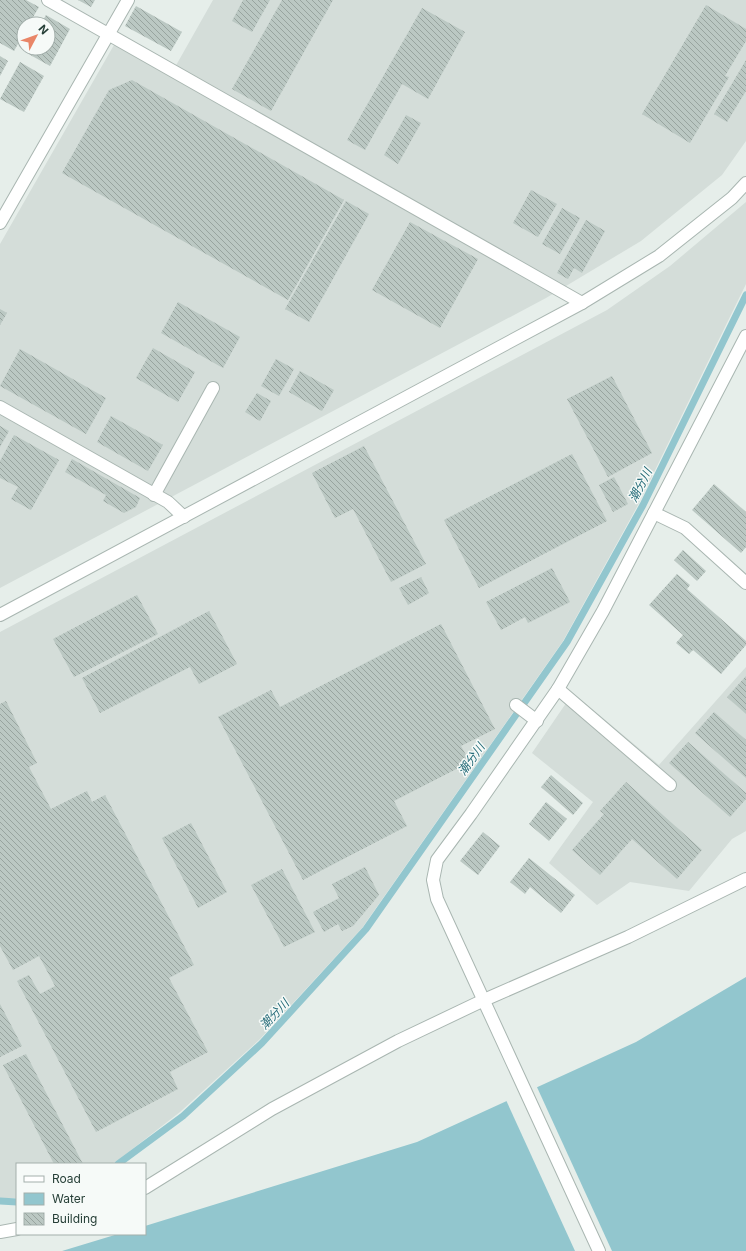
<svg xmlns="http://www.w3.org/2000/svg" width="746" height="1251" viewBox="0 0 746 1251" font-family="Inter,'Noto Sans JP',sans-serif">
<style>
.built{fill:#d4ddd9}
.water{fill:#92c6ce}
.pier{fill:#e6eeea}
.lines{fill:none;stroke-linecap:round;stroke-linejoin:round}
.stream{stroke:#92c6ce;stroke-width:7}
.building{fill:url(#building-back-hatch)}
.minor-casing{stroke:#a9b6b1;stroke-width:14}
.minor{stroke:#fff;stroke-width:12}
.labels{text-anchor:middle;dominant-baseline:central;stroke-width:3;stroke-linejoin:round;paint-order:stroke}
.water-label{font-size:12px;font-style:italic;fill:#236a77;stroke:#f6faf8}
</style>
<defs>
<pattern id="building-back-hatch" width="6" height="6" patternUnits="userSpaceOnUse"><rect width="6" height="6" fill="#bbc8c3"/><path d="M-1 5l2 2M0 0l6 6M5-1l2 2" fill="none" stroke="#98a49f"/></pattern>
</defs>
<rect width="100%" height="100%" fill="#e6eeea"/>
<!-- built -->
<g class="built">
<polygon points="213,0 746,0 746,141 722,175 641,241 546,298 0,588 0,244 114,45 170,76"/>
<polygon points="746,202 746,284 638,505 563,641 362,928 260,1039 180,1112 117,1161 111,1164 17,1164 17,1198 0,1198 0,632 607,310 670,266"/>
<polygon points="746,667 746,831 732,839 689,891 630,882 597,905 549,863 593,802 532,753 573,693 659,765"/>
</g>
<!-- water -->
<polygon class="water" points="746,977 746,1251 62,1251 118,1234 145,1234 145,1226 417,1142 636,1042"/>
<!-- pier -->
<polygon class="pier" points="536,1085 612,1251 575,1251 506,1100"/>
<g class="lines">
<!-- stream -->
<g class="stream">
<polyline points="118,1164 183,1116 262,1043 366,929 567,642 643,505 746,295"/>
<polyline points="0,1201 17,1202"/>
</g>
</g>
<!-- building -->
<g class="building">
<polygon points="0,0 26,0 39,7 29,24 24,24 24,33 14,51 0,43"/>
<polygon points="78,0 95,0 91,7"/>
<polygon points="243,0 270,0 252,32 232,21"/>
<polygon points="282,0 333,0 271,111 232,89"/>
<polygon points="706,5 746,29 746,41 725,76 729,77 690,143 642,114"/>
<polygon points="136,6 182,32 171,51 125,26"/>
<polygon points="422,8 465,32 428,99 402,84 365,150 347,140"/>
<polygon points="46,15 70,29 50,66 25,52 27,48 48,48 48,24 41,24"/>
<polygon points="0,56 8,61 0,76"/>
<polygon points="746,60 746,91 727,122 714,114"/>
<polygon points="20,62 44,76 24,112 0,99"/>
<polygon points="132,80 344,200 288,300 62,173 109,90"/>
<polygon points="406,115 421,123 398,164 384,155"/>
<polygon points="531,190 557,204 538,237 513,223"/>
<polygon points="346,201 369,214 309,322 285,309"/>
<polygon points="562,208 580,218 560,254 542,244"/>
<polygon points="586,220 605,231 582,273 574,268 568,279 557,273"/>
<polygon points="410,222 478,259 440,328 372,290"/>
<polygon points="178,302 240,337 223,368 161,333"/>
<polygon points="0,309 7,313 0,325"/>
<polygon points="153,348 195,372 178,402 136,378"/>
<polygon points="20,349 106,398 86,434 0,386"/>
<polygon points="276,359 294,369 279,396 261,386"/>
<polygon points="300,371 334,390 322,411 289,392"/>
<polygon points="612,376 652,453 608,477 567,399"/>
<polygon points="257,393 271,401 260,421 245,412"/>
<polygon points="111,416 163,445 148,471 97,442"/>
<polygon points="0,426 9,431 0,447"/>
<polygon points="14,435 59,460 31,510 11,499 18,487 0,478 0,461"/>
<polygon points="364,446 426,564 391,582 353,509 335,518 312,473"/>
<polygon points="572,454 607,521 479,588 444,520"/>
<polygon points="72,459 140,498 136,507 124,513 103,501 106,495 65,472"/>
<polygon points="614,477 628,504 613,512 599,485"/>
<polygon points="714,484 746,512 746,547 741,553 692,510"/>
<polygon points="683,550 706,571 697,581 674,560"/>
<polygon points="552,568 570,602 528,623 525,617 501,630 486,602"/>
<polygon points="677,574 690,585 687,589 746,641 746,645 721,674 693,650 689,654 676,643 683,635 649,605"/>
<polygon points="421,577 429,593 408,605 399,588"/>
<polygon points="137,595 158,634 74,677 53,639"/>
<polygon points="209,611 237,664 199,684 190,667 100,713 82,678"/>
<polygon points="441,624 495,729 461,746 470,762 394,801 407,826 303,880 218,717 271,690 280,707"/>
<polygon points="746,676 746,714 727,697"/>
<polygon points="6,701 37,763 29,767 51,809 87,791 92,802 105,795 194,965 169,978 208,1052 170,1072 178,1089 96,1132 17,981 29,975 40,994 55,986 39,956 13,970 0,946 0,704"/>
<polygon points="714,712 746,740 746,778 695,733"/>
<polygon points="688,742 746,793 746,799 730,817 669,763"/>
<polygon points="551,775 583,803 573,815 541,787"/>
<polygon points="626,782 702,850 677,879 632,839 600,875 572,850 604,814 600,811"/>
<polygon points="546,802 567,819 549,841 529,824"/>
<polygon points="191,823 227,892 198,908 162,838"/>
<polygon points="483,832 500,846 478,875 460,861"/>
<polygon points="529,858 575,895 561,913 530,887 525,894 510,882"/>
<polygon points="365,867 379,895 353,926 342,931 338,924 324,932 313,912 339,898 332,884"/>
<polygon points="282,869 315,932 284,947 251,885"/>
<polygon points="0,1004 22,1046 0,1057"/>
<polygon points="26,1054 83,1164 54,1164 3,1065"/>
</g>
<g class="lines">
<defs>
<g id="minor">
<polyline points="48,0 582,303"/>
<polyline points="0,223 128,0"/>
<polyline points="0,407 168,502 184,517"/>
<polyline points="154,495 213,388"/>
<polyline points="654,513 685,528 746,583"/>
<polyline points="0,615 582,303 659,256 732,198 746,183"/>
<polyline points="558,689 670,785"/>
<polyline points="516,705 537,721"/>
<polyline points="145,1188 272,1109 398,1041 484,1000 628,937 746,879"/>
<polyline points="0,1232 17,1229"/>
<polyline points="599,1251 437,899 433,880 437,860 471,814 558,689 603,611 746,336"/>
</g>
</defs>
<!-- minor casing -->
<use href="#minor" class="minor-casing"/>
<!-- minor -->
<use href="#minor" class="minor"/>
</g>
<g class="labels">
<!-- water labels -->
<g class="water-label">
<text transform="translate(640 485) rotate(-63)">潮分川</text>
<text transform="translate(471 759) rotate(-55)">潮分川</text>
<text transform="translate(274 1014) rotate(-47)">潮分川</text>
</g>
</g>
<!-- legend -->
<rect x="16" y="1163" width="130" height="72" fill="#f6faf8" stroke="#a3afab"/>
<rect x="24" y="1176" width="20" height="6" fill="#ffffff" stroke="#a3afab"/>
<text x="52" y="1183" font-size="12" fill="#263f37">Road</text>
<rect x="24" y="1193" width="20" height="12" fill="#92c6ce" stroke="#a3afab"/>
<text x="52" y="1203" font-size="12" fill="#263f37">Water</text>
<rect x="24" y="1213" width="20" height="12" fill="url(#building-back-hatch)" stroke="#a3afab"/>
<text x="52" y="1223" font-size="12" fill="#263f37">Building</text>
<!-- north arrow -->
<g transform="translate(36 36) rotate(49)"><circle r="19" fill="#f6faf8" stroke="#a3afab"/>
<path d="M0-3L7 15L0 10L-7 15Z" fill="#e98668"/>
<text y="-6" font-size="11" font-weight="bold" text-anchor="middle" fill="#263f37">N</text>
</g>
</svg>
